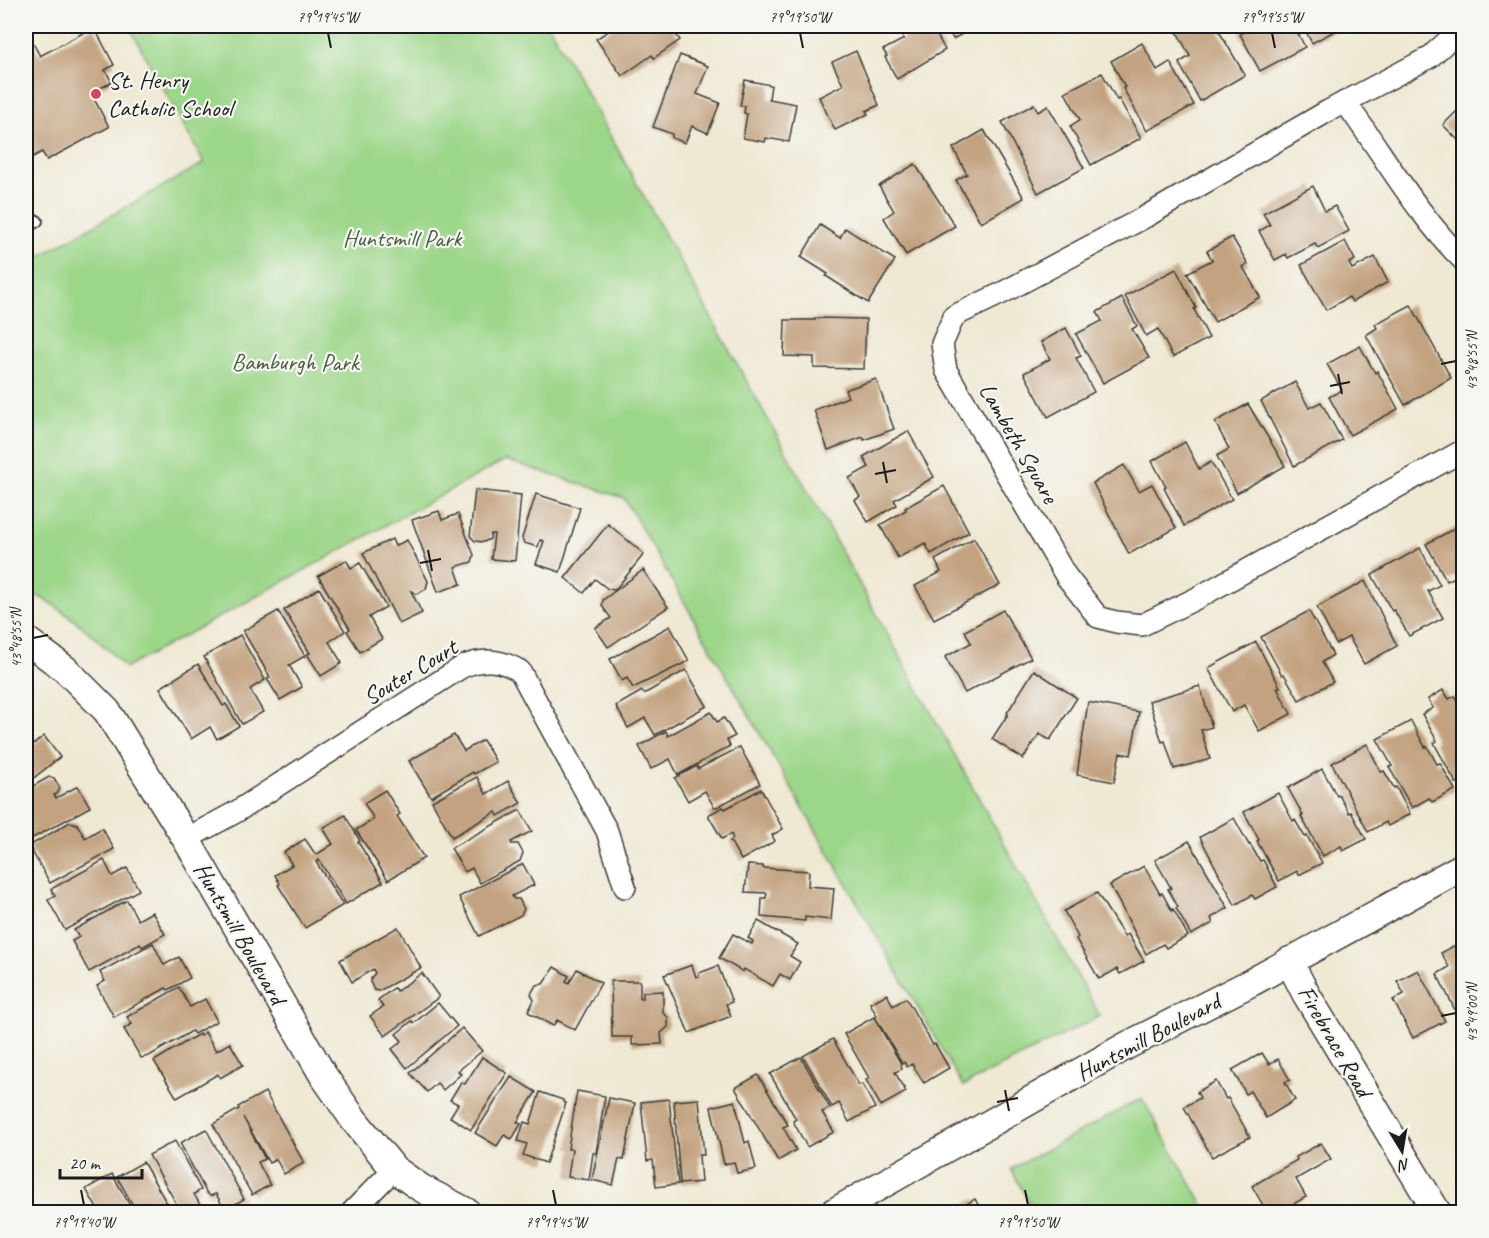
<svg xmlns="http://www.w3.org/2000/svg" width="1489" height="1238" viewBox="0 0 1489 1238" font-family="Caveat,sans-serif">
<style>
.green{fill:#9cd689;stroke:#5c7952;stroke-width:1.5}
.building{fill:#c2a280}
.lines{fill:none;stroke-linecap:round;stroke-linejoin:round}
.service-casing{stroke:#3c3b37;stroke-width:14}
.minor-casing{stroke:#3c3b37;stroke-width:24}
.tertiary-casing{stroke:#3c3b37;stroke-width:30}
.service{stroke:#fff;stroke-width:10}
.minor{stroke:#fff;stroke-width:21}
.tertiary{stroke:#fff;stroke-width:27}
.ticks{fill:none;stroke:#1c1c1c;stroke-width:2}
.poi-dot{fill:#d1495b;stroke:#f6f6f2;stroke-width:2}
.labels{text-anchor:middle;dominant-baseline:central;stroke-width:4.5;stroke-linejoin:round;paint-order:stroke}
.poi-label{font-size:24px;fill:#1c1c1c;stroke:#f6f6f2;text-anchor:start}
.park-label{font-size:24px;fill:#495d42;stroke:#f6f6f2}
.street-label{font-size:24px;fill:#1c1c1c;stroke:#f6f6f2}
.neatline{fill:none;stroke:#1c1c1c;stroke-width:2}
.ticks-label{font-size:15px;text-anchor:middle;fill:#1c1c1c}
</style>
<rect width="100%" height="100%" fill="#f6f6f2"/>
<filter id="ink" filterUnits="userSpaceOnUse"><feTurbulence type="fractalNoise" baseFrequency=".0167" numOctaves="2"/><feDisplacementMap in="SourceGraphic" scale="12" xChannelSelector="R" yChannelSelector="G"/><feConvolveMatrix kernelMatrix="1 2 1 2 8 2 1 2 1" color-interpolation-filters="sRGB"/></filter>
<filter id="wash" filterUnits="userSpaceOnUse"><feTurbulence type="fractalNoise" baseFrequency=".008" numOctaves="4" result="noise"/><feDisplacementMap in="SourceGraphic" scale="24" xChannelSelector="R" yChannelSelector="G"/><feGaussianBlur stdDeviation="1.35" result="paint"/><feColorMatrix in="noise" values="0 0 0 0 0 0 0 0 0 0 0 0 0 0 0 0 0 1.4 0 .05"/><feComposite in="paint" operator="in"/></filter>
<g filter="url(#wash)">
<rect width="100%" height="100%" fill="#efe8d3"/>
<!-- green -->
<g class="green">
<path d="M129,26H549L1100,1016L963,1086L624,498L505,460L126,668C97,638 64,607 26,590V264L204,163Z"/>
<polygon points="1142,1098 1207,1212 1034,1212 1011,1169"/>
</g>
<g id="blocks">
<!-- building -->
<g class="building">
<polygon points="616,26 670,26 680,40 654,58 652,55 622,76 596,39"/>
<polygon points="896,26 932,26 945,50 897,79 885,57 887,56 883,50 904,39"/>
<polygon points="946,26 987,26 976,32 973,28 953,39"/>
<polygon points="1183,26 1216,26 1245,75 1200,101 1179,63 1190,56 1176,30"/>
<polygon points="1238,26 1294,26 1305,47 1260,71 1240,34 1242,33"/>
<polygon points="1303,26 1344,26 1312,43"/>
<polygon points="94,27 114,65 105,70 112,82 91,93 109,127 47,160 42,152 31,158 28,152 26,154 26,30 40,56"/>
<polygon points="1142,43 1157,70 1170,62 1194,105 1147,131 1123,88 1125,87 1111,61"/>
<polygon points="856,51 879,105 866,111 868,114 835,130 819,97 843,85 832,62"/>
<polygon points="680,55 708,66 697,94 720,103 708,133 692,126 685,143 672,138 672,134 653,127"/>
<polygon points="1102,73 1117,100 1119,99 1141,138 1091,165 1070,126 1080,120 1065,92"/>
<polygon points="745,80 771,85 769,99 796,104 789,142 766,138 765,142 743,138 747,114 744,113 745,106 740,106"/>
<polygon points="1034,104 1038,112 1048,106 1084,168 1038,193 1002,122"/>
<polygon points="1464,104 1464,146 1443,125"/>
<polygon points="984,130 1024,198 981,223 956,180 967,174 953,148"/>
<polygon points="915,164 955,226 906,255 884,218 894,211 879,186"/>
<polygon points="1313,186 1325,211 1335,206 1349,231 1318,248 1315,244 1288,258 1286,254 1275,260 1259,231 1270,225 1263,213"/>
<polygon points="820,225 840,238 845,228 895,260 868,303 826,276 828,274 801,257"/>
<polygon points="1232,237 1248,264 1243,267 1260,297 1215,322 1187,273 1212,260 1207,251"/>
<polygon points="1345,241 1355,260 1349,263 1352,269 1375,257 1388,282 1352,302 1349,297 1326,310 1301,265"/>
<polygon points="1176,269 1196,308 1194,309 1209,338 1173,357 1158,329 1146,336 1125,296"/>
<polygon points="1122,298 1137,326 1132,329 1149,358 1103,383 1076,334 1102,321 1097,312"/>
<polygon points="1411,305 1451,378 1405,405 1366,335 1377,328 1375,324"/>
<polygon points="815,318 866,319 864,369 814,368 814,357 784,356 785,320 815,320"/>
<polygon points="1066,328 1081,356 1076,358 1094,392 1048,417 1024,373 1050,359 1041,342"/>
<polygon points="1360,346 1375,373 1377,371 1398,409 1350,435 1329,397 1342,390 1327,364"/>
<polygon points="876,379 894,429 864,440 863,437 828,450 814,410 848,397 845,390"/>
<polygon points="1295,382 1309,408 1321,402 1342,440 1294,466 1261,401"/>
<polygon points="1248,404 1285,466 1237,493 1217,456 1229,449 1215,422"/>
<polygon points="908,431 934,477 894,500 897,505 868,522 855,500 860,497 849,478 869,467 863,457"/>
<polygon points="1185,442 1199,469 1211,462 1232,499 1184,526 1164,488 1166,487 1152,461"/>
<polygon points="1124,465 1139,491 1152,484 1176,528 1129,554 1093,483"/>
<polygon points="944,486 969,532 931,554 925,543 898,558 880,525 906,510 905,508"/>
<polygon points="475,490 521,495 515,561 491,559 494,534 491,534 490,539 484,542 475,541 470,536"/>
<polygon points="536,494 580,508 560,572 536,564 544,541 540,540 538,547 524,543 522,538"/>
<polygon points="439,511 442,520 458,514 474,555 472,562 455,567 461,584 438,592 412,520"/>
<polygon points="1464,523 1464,583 1459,575 1447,581 1426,544"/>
<polygon points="608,524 644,554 615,590 608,589 595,579 584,593 565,578"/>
<polygon points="974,538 1000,585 934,619 915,586 941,572 935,560"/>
<polygon points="392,539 395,546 407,540 428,581 426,589 417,594 411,591 422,613 399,624 363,553"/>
<polygon points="1420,548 1440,585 1428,591 1443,618 1409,636 1394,610 1392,611 1372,575"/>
<polygon points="346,560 351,568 360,563 386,607 369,617 382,639 360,652 347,631 350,629 318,576"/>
<polygon points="643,570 668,607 608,647 595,628 611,618 602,606 603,600"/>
<polygon points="1365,581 1397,646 1364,664 1349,637 1336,644 1317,607"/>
<polygon points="319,588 345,631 329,642 342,663 321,676 307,654 310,653 284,610"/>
<polygon points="1003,610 1031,658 965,693 945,657 971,643 965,631"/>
<polygon points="278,611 305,656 289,665 302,687 280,700 267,679 270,677 243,631"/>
<polygon points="1309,611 1333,655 1322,662 1333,682 1299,700 1284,674 1282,675 1261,637"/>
<polygon points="670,626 689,661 633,688 627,678 622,681 610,659"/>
<polygon points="240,635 265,680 250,689 263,712 242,724 204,657"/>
<polygon points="1256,642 1280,687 1277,688 1291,714 1259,731 1244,705 1232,712 1208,668"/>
<polygon points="198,664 223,706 226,704 239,726 217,739 210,727 191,739 160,688"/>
<polygon points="686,670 707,706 655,735 645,718 628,728 616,706 642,691 644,694"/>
<polygon points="1034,670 1077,698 1050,740 1039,734 1023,759 992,739 1008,714 1007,713"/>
<polygon points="1200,686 1212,727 1201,730 1210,759 1174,769 1165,741 1162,742 1149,701"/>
<polygon points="1443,690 1449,699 1455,696 1464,712 1464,780 1456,783 1434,743 1437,741 1422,714 1433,708 1428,699"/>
<polygon points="1088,702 1139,712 1131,755 1120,753 1114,782 1077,775"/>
<polygon points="711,712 717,722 724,718 735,736 727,740 730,746 678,775 670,759 651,769 639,746 666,731 668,736"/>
<polygon points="1411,721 1425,747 1427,746 1437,764 1440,763 1455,790 1432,802 1429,798 1412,808 1389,767 1392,766 1377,739"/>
<polygon points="454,735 464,751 483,740 496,762 474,774 473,772 431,797 409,761"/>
<polygon points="44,736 60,757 26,784 26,750"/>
<polygon points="1367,744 1381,772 1384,771 1394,788 1396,787 1410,814 1388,826 1386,822 1368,832 1332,763"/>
<polygon points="740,747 760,784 717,807 714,807 705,791 688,801 675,778 697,766 698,769"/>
<polygon points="1322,769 1337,796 1339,795 1349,813 1351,812 1366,839 1343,851 1341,846 1323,856 1301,816 1303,815 1288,788"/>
<polygon points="49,777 54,778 60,788 57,794 54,795 56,798 78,786 90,807 31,839 30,837 26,839 26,790"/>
<polygon points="477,777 486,794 508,781 521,803 498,816 496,812 452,837 432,801"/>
<polygon points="761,789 783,829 772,835 775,841 741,860 730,841 733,839 731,834 722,839 708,815 723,807 725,809"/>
<polygon points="385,790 400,814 397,816 424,858 388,880 356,830 374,819 364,803"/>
<polygon points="1278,793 1293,821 1295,820 1305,837 1307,836 1322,863 1299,875 1297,871 1279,881 1257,841 1259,840 1244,812"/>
<polygon points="520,810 532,831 511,842 512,844 518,844 523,853 520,861 480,883 472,868 465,872 451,848"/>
<polygon points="345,815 360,841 358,842 383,882 346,904 319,860 316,862 343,905 305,928 278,885 280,884 275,875 292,865 284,852 305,839 316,855 333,844 323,828"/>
<polygon points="1234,818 1249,845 1250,844 1260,861 1263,860 1277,887 1255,899 1252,895 1235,905 1200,837"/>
<polygon points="70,822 77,824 85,838 102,828 114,849 50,883 29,846"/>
<polygon points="1189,841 1228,908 1211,918 1213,923 1191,935 1176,908 1178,907 1168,889 1171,888 1155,860"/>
<polygon points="104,860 112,876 127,868 139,890 65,930 48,900 55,896 51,889"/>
<polygon points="523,864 534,885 512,896 514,899 519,899 524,909 521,915 479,936 459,897"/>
<polygon points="748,865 763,866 763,868 809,871 808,886 834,888 831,920 805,917 805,921 761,917 762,898 766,898 767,893 745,892"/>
<polygon points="1144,866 1160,894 1162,893 1172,911 1173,909 1188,936 1166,948 1163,944 1146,954 1110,885"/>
<polygon points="1097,893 1124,936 1128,934 1144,961 1120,974 1117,969 1099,979 1076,939 1078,937 1064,911"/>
<polygon points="127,900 138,920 152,912 165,934 142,947 140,944 89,972 72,941 79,937 74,930"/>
<polygon points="758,921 798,944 790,956 800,962 790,980 780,974 773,986 744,969 743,972 719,958 733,934 752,944 753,941 748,938"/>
<polygon points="398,927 421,968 379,991 374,990 370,982 371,978 375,973 373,969 352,982 340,960"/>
<polygon points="1461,942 1464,947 1464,1008 1456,1012 1437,974 1449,967 1441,953"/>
<polygon points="153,943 164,965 179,957 190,978 168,990 166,988 114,1017 97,986 105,981 100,972"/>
<polygon points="692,965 696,977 699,976 699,973 718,966 732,1002 726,1004 731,1016 689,1033 664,975"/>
<polygon points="554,967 569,976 566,981 569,983 577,969 601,983 575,1030 557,1020 553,1026 528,1012 534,1000 531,994 536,985 543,984"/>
<polygon points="1418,970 1445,1021 1413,1038 1393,1000 1404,994 1397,981"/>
<polygon points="422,973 439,997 385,1036 370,1016 383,1007 378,1000 394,988 397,991"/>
<polygon points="611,981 640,981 640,998 643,998 643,992 663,991 663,1013 668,1017 668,1027 661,1033 662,1044 632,1045 632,1037 612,1037"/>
<polygon points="179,987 190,1007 205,999 217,1021 194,1034 192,1031 149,1056 141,1058 124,1029 132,1024 127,1017"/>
<polygon points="887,994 893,1006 906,998 933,1045 935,1044 949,1068 924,1083 912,1064 907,1067 904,1062 902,1063 875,1017 877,1016 870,1003"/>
<polygon points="438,1003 457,1026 407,1068 392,1049 402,1041 396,1034 412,1021 414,1023"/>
<polygon points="874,1017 901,1064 902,1069 895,1072 906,1092 881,1106 866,1080 869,1078 844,1034"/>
<polygon points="462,1028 482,1051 458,1071 461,1074 443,1090 437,1083 427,1092 410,1073"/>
<polygon points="205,1032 216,1051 230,1043 243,1065 220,1078 218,1074 177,1098 154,1061 199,1034 200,1036"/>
<polygon points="833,1039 859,1085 862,1084 875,1108 849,1122 839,1103 832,1107 803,1056"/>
<polygon points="1262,1053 1269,1064 1278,1059 1290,1080 1285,1082 1295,1100 1266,1118 1250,1091 1246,1094 1232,1070"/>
<polygon points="482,1057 507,1073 471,1130 450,1117 458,1104 450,1100 461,1082 465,1084"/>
<polygon points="801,1057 830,1108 822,1112 834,1132 807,1147 793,1121 796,1119 770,1074"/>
<polygon points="758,1075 788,1125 783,1127 796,1150 778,1161 735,1088"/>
<polygon points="511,1077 536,1092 517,1122 521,1124 512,1139 504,1135 497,1146 475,1133"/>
<polygon points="1216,1081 1226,1099 1228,1098 1250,1137 1212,1157 1184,1107 1200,1098 1197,1092"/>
<polygon points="577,1091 605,1096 596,1153 593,1153 589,1180 568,1177 572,1149 568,1149"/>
<polygon points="265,1092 304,1163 284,1174 276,1159 269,1163 243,1117 265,1159 258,1162 270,1185 252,1195 213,1124 239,1109 238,1107"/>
<polygon points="540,1092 563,1100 563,1102 566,1103 546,1163 523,1155 527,1144 518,1141 524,1122 530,1124"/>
<polygon points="609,1098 635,1103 624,1160 619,1159 613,1185 592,1180"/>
<polygon points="669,1099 678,1184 656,1187 653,1160 647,1161 641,1102"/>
<polygon points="699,1099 704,1155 699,1155 701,1182 680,1184 674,1101"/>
<polygon points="735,1101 745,1143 749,1141 756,1169 737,1173 734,1162 724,1164 711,1107"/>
<polygon points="206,1129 244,1199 225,1210 216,1194 210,1196 206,1192 180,1143"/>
<polygon points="175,1141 201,1190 194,1194 204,1212 181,1212 149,1155"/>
<polygon points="1321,1143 1331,1159 1296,1179 1306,1197 1279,1212 1267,1212 1252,1186 1297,1160 1296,1157"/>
<polygon points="143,1162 172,1212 137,1212 117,1177"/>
<polygon points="112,1174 134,1212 99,1212 86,1189"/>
<polygon points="975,1199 982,1212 952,1212"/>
</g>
</g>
</g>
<g filter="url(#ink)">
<use href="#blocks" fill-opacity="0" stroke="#3c3b37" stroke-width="1.5"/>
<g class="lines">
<defs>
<polyline id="service" points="26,227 37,221"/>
<g id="minor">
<polyline points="1464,26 1430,57 1328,111 1145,217 1002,293 954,316 942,344 946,370 1066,576 1098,617 1116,622 1142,625 1197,598 1464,450"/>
<path d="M1345,102C1384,155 1417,215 1464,261"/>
<path d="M186,839L236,812L462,667C483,658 500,659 520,671L607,831L625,887"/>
<polyline points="352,1212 394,1169"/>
</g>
<g id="tertiary">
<polyline points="26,640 65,669 107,711 186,839 323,1075 354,1120 394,1169 421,1188 467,1212"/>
<polyline points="1289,961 1306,994 1437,1212"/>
<polyline points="834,1212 1126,1046 1252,982 1464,866"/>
</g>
</defs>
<!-- service casing -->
<use href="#service" class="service-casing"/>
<!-- minor casing -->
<use href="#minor" class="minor-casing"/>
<!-- tertiary casing -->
<use href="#tertiary" class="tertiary-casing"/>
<!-- service -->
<use href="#service" class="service"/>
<!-- minor -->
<use href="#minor" class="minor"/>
<!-- tertiary -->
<use href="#tertiary" class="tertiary"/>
</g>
</g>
<!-- ticks -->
<path class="ticks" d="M328,33L331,48M800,33L803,48M1272,33L1275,48M1441,364L1456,361M1338,374L1342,394M1330,386L1350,382M883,462L887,483M875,474L896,470M428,550L432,571M420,563L441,559M33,638L48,635M1441,1016L1456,1013M1005,1090L1009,1111M997,1102L1018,1098M81,1190L84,1205M553,1190L556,1205M1025,1190L1028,1205"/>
<!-- markers -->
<circle class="poi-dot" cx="96" cy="94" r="6"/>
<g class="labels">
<!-- poi labels -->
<g class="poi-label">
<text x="108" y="80">St. Henry<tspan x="108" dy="28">Catholic School</tspan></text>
</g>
<!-- park labels -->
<g class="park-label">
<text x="402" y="238">Huntsmill Park</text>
<text x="295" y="362">Bamburgh Park</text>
</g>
<!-- street labels -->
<g class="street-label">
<text transform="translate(1019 443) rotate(60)">Lambeth Square</text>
<text transform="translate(410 672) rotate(-31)">Souter Court</text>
<text transform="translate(240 933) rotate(60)">Huntsmill Boulevard</text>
<text transform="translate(1148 1037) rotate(-28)">Huntsmill Boulevard</text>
<text transform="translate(1335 1041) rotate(60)">Firebrace Road</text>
</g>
</g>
<!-- margin -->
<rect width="1489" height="1238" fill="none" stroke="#f6f6f2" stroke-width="66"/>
<!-- north arrow -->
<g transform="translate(1402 1151) rotate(169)" stroke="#f6f6f2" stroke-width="4.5" paint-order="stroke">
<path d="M0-4.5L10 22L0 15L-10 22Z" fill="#1c1c1c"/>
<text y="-9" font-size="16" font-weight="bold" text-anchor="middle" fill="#1c1c1c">N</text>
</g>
<!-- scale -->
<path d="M60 1169v9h82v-9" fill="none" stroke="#1c1c1c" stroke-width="3"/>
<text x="69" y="1169" font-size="18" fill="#1c1c1c" stroke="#f6f6f2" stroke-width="4.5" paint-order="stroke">20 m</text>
<rect x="33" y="33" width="1423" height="1172" class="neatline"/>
<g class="ticks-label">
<text x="328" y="22">79°19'45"W</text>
<text x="800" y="22">79°19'50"W</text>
<text x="1272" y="22">79°19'55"W</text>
<text transform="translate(1472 361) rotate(-90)" y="5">43°48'55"N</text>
<text transform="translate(16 638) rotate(-90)" y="5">43°48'55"N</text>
<text transform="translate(1472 1013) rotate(-90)" y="5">43°49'00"N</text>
<text x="84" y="1227">79°19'40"W</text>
<text x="556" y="1227">79°19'45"W</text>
<text x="1028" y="1227">79°19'50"W</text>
</g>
</svg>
